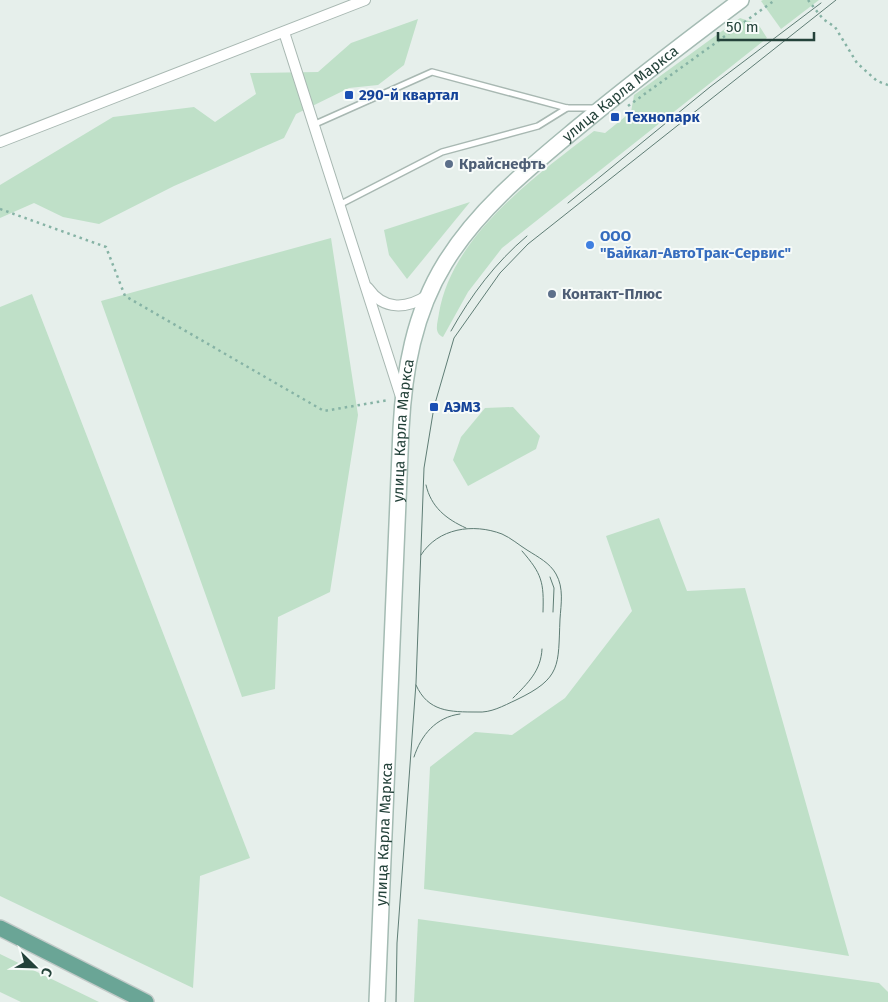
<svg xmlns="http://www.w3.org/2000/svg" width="888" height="1002" viewBox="0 0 888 1002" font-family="'Fira Sans',sans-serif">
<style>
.green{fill:#bfe0c8}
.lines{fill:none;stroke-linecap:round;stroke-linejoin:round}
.lane-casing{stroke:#a8b8b2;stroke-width:8}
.street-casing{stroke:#a8b8b2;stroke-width:12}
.secondary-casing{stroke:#a4bbb3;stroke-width:18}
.primary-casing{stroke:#c2cac8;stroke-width:18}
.path{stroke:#86b3a5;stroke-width:2.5;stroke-dasharray:2.5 4;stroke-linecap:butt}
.lane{stroke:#fff;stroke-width:5}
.street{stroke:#fff;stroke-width:10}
.secondary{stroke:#fff;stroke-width:15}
.primary{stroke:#6aa596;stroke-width:15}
.tram{stroke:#5f7d75;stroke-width:1}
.transit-dot{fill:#1a4fb4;stroke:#f7fbf9;stroke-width:2}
.service-dot{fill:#5c6f8a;stroke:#f7fbf9;stroke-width:2}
.shop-dot{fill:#3f7fe0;stroke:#f7fbf9;stroke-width:2}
.labels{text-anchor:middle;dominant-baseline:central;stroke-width:4;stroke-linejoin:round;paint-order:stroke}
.street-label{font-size:15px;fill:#24423a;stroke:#f7fbf9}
.transit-label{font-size:15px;font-weight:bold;fill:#164399;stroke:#f7fbf9;text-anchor:start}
.service-label{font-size:15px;font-weight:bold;fill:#4e5e75;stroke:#f7fbf9;text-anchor:start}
.shop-label{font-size:15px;font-weight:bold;fill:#366cbe;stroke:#f7fbf9;text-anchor:start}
</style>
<rect width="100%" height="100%" fill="#e6efeb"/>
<!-- green -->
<g class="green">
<polygon points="763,0 819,0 781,29 761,1"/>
<path d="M740,18L758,24L767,38L502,248L468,292L443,337C433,333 438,322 439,313C452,235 536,176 594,131L605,133L631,112L634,95Z"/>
<polygon points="418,19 404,65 378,85 349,88 296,114 284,138 174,186 99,224 63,217 34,203 0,218 0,185 113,117 194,107 215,122 256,94 250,73 318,72 351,43"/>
<polygon points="470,202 407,279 389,255 384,230"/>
<polygon points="331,238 358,415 330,592 278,617 275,689 242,697 101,301"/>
<polygon points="32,294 250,858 200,876 193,988 0,896 0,307"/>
<polygon points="513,407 540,436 536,449 468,486 453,460 461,437 485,408"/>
<polygon points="659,518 687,591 745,588 849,956 424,889 430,767 475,732 512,735 565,698 632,611 606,536"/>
<polygon points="418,919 879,983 888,992 888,1002 414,1002"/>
<polygon points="0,954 99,1002 21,1002 0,992"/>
</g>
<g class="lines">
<defs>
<g id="lane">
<polyline points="313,125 432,72 567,108 596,108"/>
<polyline points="339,205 442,152 538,126 567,108"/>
</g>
<g id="street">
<polyline points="284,32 401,397"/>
<polyline points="0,142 365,0"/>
<path d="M368,288C384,311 407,309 428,295"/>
</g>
<g id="secondary">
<path id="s1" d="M377,1002L401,429C404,371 414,313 445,263C478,209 529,168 577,128C630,84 685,42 741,0"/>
</g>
<polyline id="primary" points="0,928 146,1002"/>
</defs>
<!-- lane casing -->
<use href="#lane" class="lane-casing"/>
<!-- street casing -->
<use href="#street" class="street-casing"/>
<!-- secondary casing -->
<use href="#secondary" class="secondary-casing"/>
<!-- primary casing -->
<use href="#primary" class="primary-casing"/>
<!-- path -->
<g class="path">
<polyline points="808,0 823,19 835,27 857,63 877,81 888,85"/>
<polyline points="628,106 775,0"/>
<polyline points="0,209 106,247 125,296 324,411 389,400"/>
</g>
<!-- lane -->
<use href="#lane" class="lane"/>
<!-- street -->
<use href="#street" class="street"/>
<!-- secondary -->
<use href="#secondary" class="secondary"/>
<!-- primary -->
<use href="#primary" class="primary"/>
<!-- tram -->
<g class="tram">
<polyline points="568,203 710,87 821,3"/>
<path d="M451,331C471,295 496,262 527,236"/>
<path d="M426,485C431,507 446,519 466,528"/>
<path d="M522,551C542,574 544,582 543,612"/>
<polyline points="550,577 554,588 553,612"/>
<path d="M416,685C428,712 450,712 477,712C491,713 503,706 516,700C562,678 558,666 560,619C561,604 564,588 556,574C550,563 538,557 527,550C519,545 511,538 502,534C473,523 438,528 421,555"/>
<path d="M513,698C528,683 541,671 542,649"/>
<path d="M414,757C421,735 436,717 460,714"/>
<polyline points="396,1002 397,943 416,683 424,468 434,407 454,338 500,273 528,244 836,0"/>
</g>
</g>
<!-- markers -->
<g class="transit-dot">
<rect x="344" y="90" width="10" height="10" rx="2.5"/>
<rect x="610" y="112" width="10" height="10" rx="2.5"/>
<rect x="429" y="402" width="10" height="10" rx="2.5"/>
</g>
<g class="service-dot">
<circle cx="449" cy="164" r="5"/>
<circle cx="552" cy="294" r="5"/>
</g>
<circle class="shop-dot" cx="590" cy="245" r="5"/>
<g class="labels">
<!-- street labels -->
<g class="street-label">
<text stroke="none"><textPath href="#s1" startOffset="992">улица Карла Маркса</textPath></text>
<text stroke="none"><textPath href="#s1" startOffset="572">улица Карла Маркса</textPath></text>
<text stroke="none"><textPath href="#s1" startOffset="168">улица Карла Маркса</textPath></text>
</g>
<!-- transit labels -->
<g class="transit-label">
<text x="359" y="95">290-й квартал</text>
<text x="625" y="117">Технопарк</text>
<text x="444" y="407">АЭМЗ</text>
</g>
<!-- service labels -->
<g class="service-label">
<text x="459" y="164">Крайснефть</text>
<text x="562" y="294">Контакт-Плюс</text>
</g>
<!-- shop labels -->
<g class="shop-label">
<text x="600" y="236">ООО<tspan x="600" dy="17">"Байкал-АвтоТрак-Сервис"</tspan></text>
</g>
</g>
<!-- north arrow -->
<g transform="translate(35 967) rotate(113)" stroke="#f7fbf9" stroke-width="4" paint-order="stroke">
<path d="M0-4L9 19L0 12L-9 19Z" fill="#24423a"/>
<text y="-8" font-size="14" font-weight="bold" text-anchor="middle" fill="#24423a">С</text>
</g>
<!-- scale -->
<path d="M718 32v8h96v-8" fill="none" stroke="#24423a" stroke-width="2.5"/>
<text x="726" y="32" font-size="15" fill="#24423a" stroke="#f7fbf9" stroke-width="4" paint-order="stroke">50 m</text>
</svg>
